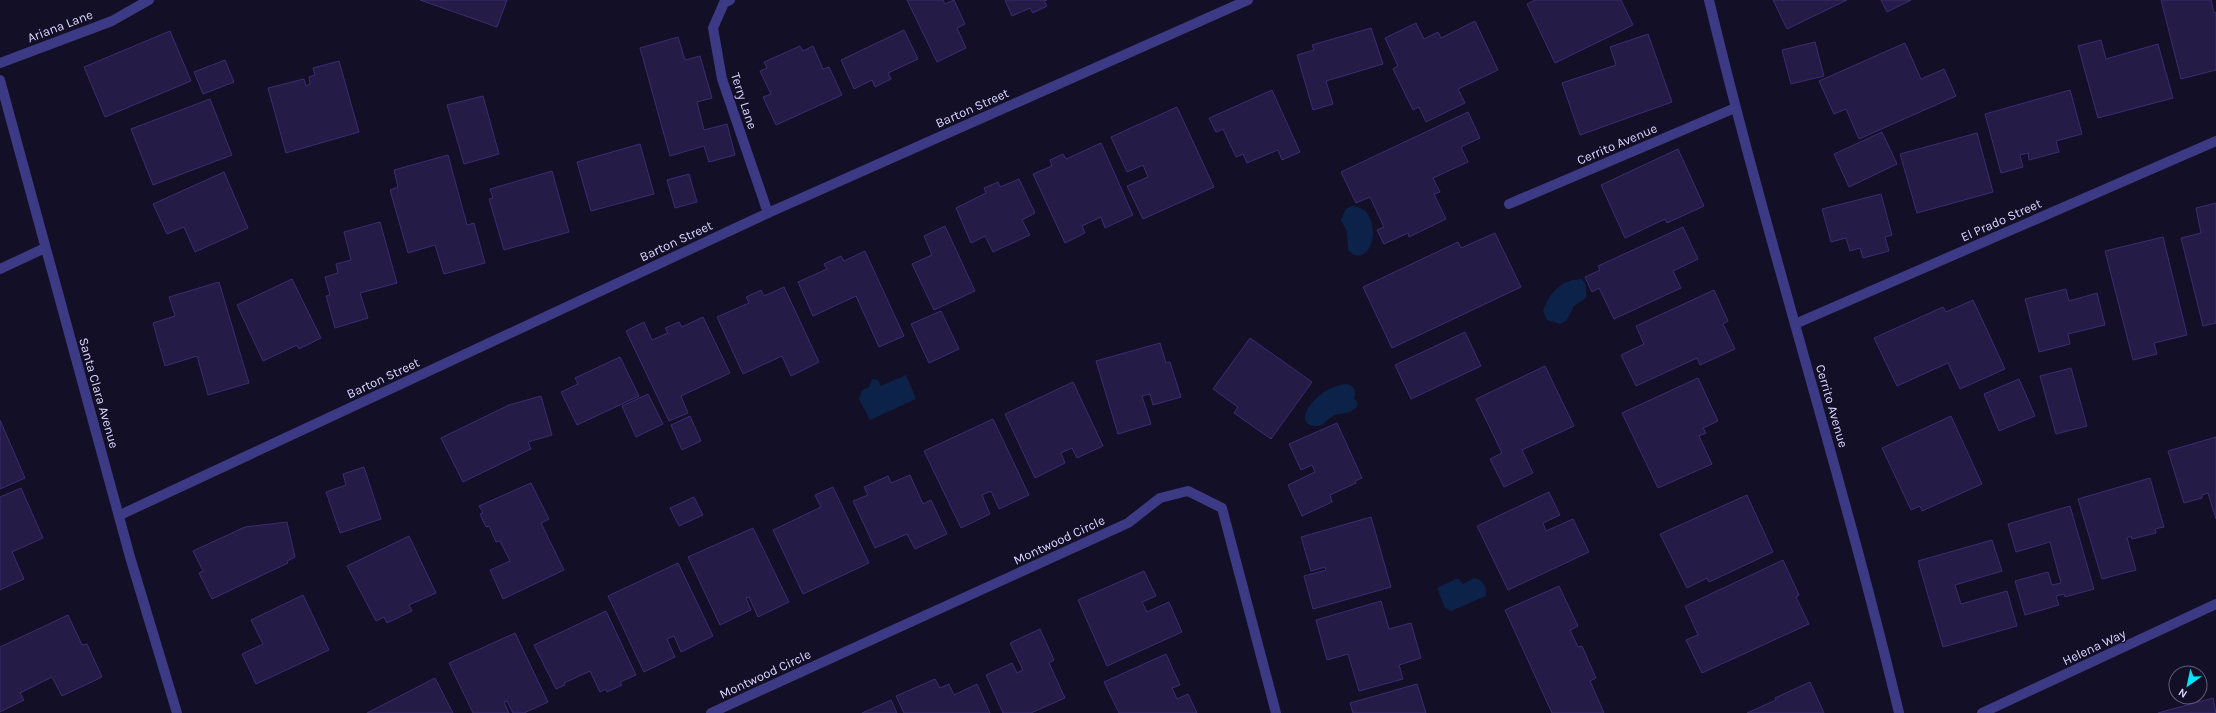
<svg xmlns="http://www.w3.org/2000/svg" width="2216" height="713" viewBox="0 0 2216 713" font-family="Karla,sans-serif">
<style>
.water{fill:#0c2248}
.building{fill:#241b47;stroke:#3b2d73}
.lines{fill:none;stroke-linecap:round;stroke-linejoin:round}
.street{stroke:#3d3a85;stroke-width:10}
.labels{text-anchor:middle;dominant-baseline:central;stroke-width:3;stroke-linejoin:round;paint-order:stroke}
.street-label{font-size:13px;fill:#d9d4ff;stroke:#130f26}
</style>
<rect width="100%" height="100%" fill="#130f26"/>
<!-- water -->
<g class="water">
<path d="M1352,206C1381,206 1378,261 1354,255L1348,250L1347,232L1341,220L1346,209Z"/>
<path d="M1582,279L1586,285V298L1574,306L1567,320L1560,324L1547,320L1543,311C1549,293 1562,279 1582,279Z"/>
<polygon points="906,375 916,399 870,420 859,399 862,390 869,387 872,379 878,380 881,386"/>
<path d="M1347,384C1354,386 1357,391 1354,398L1358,404C1353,415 1342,412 1333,416C1327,419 1325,424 1319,426C1287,428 1316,386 1347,384Z"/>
<path d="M1474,578C1482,579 1488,588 1486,596L1451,611L1445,608L1437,588L1456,579H1459L1463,584Z"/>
</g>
<!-- building -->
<g class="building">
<polygon points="420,0 507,0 497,27"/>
<polygon points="907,0 943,0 945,4 954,0 965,24 957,28 966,48 937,62"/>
<polygon points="1005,0 1047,0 1044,1 1047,6 1033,13 1030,8 1012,16"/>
<polygon points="1535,0 1621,0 1633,25 1555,63 1527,4"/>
<polygon points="1773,0 1847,0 1787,29"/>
<polygon points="1881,0 1911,0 1887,12"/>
<polygon points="2161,0 2211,0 2214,13 2216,12 2216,70 2181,79"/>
<polygon points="1475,21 1498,70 1458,89 1465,103 1426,122 1419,107 1413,110 1393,69 1398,66 1385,38 1416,23 1424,39 1438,32 1441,38"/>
<polygon points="1371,28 1383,64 1326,81 1333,104 1313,110 1297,55 1314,50 1312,45"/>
<polygon points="904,30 918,59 888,73 891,79 875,87 872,80 854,89 841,60"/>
<polygon points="170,31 191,81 105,117 84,67"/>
<polygon points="1648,34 1672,102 1580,135 1562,83 1616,65 1610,47"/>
<polygon points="678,37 685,60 700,56 712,98 697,102 704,130 727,124 735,155 709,162 704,146 670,156 640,48"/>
<polygon points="2101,40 2106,59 2158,44 2173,98 2098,118 2078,46"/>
<polygon points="1815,42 1824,76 1791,84 1782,50"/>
<polygon points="1905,43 1921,79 1944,69 1956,96 1859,139 1846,109 1834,114 1819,81"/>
<polygon points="800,46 803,51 813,46 823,69 829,67 842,95 776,125 763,97 771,94 760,71 767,68 764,62"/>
<polygon points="225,60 234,82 203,94 194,72"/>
<polygon points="339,61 359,132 286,153 268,88 304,79 306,86 310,84 309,77 315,75 313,68"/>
<polygon points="1272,90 1300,152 1282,160 1278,150 1247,163 1243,154 1236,157 1223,129 1216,132 1209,118"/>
<polygon points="2070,90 2082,134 2056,141 2059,152 2029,160 2028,153 2020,155 2023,167 2001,173 1985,114"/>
<polygon points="483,96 499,154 464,164 447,105"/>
<polygon points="210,99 232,155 153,185 131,129"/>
<polygon points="1177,107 1214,187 1143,219 1127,186 1148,177 1143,165 1127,172 1111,137"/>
<polygon points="1468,112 1480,138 1461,147 1468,162 1433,178 1440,192 1434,194 1446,219 1409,237 1408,233 1384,244 1377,230 1384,227 1370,197 1356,203 1341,172"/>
<polygon points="1882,132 1897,164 1849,187 1834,154"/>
<polygon points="1977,133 1993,192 1917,213 1900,154"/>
<polygon points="1101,143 1133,215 1105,228 1101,217 1082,226 1085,233 1065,243 1033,174 1052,166 1050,160 1063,154 1066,159"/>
<polygon points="640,144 654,194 591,211 577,162"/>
<polygon points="1678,149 1704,206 1667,223 1665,219 1625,238 1601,185"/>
<polygon points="448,155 467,225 474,223 485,263 444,274 435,245 408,253 390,190 398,187 394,170"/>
<polygon points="552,171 569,232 504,250 489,199 493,198 490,189"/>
<polygon points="224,172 248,228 195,252 184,227 167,234 153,204"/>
<polygon points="689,174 697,202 675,208 667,180"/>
<polygon points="1019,179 1035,213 1022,220 1030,235 993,252 985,236 971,243 956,208 986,193 984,188 998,182 1000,187"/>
<polygon points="1881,194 1892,235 1885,237 1889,251 1863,258 1860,248 1850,251 1846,238 1831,242 1822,209"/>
<polygon points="2216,203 2216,323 2203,326 2181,238 2201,233 2196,208"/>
<polygon points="380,222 397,283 360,293 368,318 335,328 326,296 330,295 325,277 338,273 336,264 351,260 344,232"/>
<polygon points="945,226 975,291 934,310 912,264 932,255 924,236"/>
<polygon points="1683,227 1698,259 1673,271 1681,288 1614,319 1599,288 1592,292 1585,277 1600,270 1598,266"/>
<polygon points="1495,233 1521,287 1392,348 1363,287 1458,242 1461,248"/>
<polygon points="2163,237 2187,335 2154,343 2157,354 2133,360 2105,251"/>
<polygon points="865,251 904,336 879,347 856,296 813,316 798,282 827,269 824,264 841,256 844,261"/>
<polygon points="292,279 321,338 299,349 297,345 263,361 237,305"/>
<polygon points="219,282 249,383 208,395 197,356 165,366 153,323 175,316 169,297"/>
<polygon points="784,287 819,362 791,376 782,356 743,374 717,317 749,303 746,297 761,290 764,296"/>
<polygon points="2066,289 2069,301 2097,293 2105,325 2068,334 2070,344 2039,352 2025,299"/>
<polygon points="1714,290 1728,321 1723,324 1735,349 1700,365 1697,358 1636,386 1621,355 1644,344 1636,326"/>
<polygon points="1973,300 2005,369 1960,389 1948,363 1897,386 1874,338 1943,307 1946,312"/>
<polygon points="941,311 959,349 929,363 911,324"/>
<polygon points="703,317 730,373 681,396 688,413 669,421 626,331 644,322 652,340 668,333 665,328 679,322 682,327"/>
<polygon points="1465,332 1481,366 1411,399 1395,365"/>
<polygon points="1250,338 1312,382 1271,439 1234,413 1238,407 1213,389"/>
<polygon points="1160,343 1166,363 1170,362 1181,397 1153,405 1150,394 1142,396 1151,424 1118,434 1096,361"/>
<polygon points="620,357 639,396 577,425 561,392 578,384 575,378"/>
<polygon points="1545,366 1574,426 1522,450 1533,473 1504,487 1490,459 1502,453 1476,399"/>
<polygon points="2071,368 2087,426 2056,434 2040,376"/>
<polygon points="1698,378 1718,421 1703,428 1706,433 1699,436 1712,464 1658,488 1622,413"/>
<polygon points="2019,379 2035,416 1999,431 1984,394"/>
<polygon points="1073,382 1103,446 1077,458 1072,448 1061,453 1065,463 1035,478 1005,414"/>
<polygon points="648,394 663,424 636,437 622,406"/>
<polygon points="541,396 552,435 528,442 531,449 463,482 441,438 509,405"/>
<polygon points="690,416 701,441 682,450 671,425"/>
<polygon points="1951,416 1982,484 1922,511 1920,506 1911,510 1882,448"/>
<polygon points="993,419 1029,495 999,509 991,491 982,495 990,514 961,528 924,451"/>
<polygon points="0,420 25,478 0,489"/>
<polygon points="1337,423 1362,478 1355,481 1356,483 1330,495 1332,502 1302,516 1288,485 1315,472 1312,465 1301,470 1289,444"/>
<polygon points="2216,437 2216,519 2208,493 2202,495 2202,498 2184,503 2168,451"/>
<polygon points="364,467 381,519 340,533 326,492 346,485 343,474"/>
<polygon points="910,475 923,504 931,500 947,534 915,549 907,534 875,548 853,501 868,495 864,487 888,476 891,483"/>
<polygon points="2150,478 2164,527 2155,529 2156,533 2132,539 2131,536 2127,538 2136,570 2102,579 2078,499"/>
<polygon points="531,483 549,519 541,523 564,570 503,599 490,570 510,561 500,541 496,542 489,526 486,527 480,514 483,513 479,506"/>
<polygon points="833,487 869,563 803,594 773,530 821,507 815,495"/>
<polygon points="21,488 43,538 12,552 24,579 0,590 0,497"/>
<polygon points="1549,492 1560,515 1543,523 1546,531 1573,519 1589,552 1508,590 1477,526"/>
<polygon points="1747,495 1773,552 1709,582 1707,578 1687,588 1660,534"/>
<polygon points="694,497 703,515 679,526 670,508"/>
<polygon points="2070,506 2094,589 2065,597 2064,594 2056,596 2059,605 2025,615 2015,581 2048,572 2052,585 2061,583 2050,542 2016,552 2008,524"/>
<polygon points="1371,517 1391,587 1313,609 1304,576 1326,570 1325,567 1311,571 1301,537"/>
<polygon points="287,522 295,557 287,561 288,563 212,599 199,573 203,571 193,551 245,527"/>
<polygon points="753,528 789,602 758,617 749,597 746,598 751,610 720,625 688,557"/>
<polygon points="409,536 436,593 409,605 412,611 387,623 384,617 376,621 347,566"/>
<polygon points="1992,540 2002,571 1955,585 1961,604 2007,591 2017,626 1943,647 1918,561"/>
<polygon points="1783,560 1799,595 1796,597 1809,624 1702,673 1686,640 1698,635 1685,606"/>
<polygon points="678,563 713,636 681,652 674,636 667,639 675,657 644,672 608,596"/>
<polygon points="1144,571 1156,596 1142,602 1147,612 1169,602 1182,632 1107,666 1078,600"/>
<polygon points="1559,586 1578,626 1570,630 1578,647 1582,646 1596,678 1590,681 1604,713 1552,713 1505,610"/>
<polygon points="303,595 329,650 256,684 242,654 263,644 251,620"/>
<polygon points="1381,601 1389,629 1411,623 1421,658 1399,665 1403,679 1359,691 1348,654 1327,660 1316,620"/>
<polygon points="606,611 636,675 620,682 622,685 607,692 606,689 600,692 590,671 564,683 565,685 556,689 534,645"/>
<polygon points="68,615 82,645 87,644 102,677 62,696 52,677 20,693 24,700 0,712 0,647"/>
<polygon points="1040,629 1054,660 1049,663 1065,698 1031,713 1003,713 986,675 1012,663 1017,673 1023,670 1010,643"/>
<polygon points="515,633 548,702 524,713 513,713 507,701 504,702 509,713 473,713 449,663"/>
<polygon points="1166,654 1180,685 1172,688 1177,699 1188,694 1197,713 1119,713 1104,682"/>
<polygon points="435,678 453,713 367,713"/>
<polygon points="935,679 940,688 949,684 954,695 977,684 990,713 904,713 896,696"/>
<polygon points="1810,682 1824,713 1747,713 1776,700 1775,698"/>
<polygon points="1417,684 1426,713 1353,713 1350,703"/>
<polygon points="2213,698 2216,713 2158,713"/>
<polygon points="891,700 897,713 862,713"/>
</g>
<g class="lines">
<!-- street -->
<g class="street">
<polyline points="730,0 724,3 713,28 722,79 768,213"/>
<path d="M1709,0C1766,239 1842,474 1899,713"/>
<polyline points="0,63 112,21 149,0"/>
<polyline points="0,80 130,557 177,713"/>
<polyline points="1509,204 1735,108"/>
<polyline points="0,269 45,248"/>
<polyline points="1795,324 2216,141"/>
<polyline points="120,515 768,213 1248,0"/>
<polyline points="711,713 1128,523 1160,498 1188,491 1222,508 1276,713"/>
<polyline points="1982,713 2216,604"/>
</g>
</g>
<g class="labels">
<!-- street labels -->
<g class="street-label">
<text transform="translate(60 26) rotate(-21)">Ariana Lane</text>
<text transform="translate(744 101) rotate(72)">Terry Lane</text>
<text transform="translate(972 108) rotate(-24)">Barton Street</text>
<text transform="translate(1617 144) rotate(-23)">Cerrito Avenue</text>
<text transform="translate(2001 220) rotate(-24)">El Prado Street</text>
<text transform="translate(676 241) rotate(-25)">Barton Street</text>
<text transform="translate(383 378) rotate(-25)">Barton Street</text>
<text transform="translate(99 393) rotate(74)">Santa Clara Avenue</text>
<text transform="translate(1832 406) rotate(74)">Cerrito Avenue</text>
<text transform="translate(1059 540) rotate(-25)">Montwood Circle</text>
<text transform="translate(2094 647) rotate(-25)">Helena Way</text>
<text transform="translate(765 674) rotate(-25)">Montwood Circle</text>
</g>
</g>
<!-- north arrow -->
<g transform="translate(2188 685) rotate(213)"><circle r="19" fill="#130f26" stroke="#625e7d"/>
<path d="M0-3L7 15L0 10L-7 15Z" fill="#00e5ff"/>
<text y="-6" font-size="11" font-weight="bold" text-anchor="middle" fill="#d9d4ff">N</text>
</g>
</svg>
